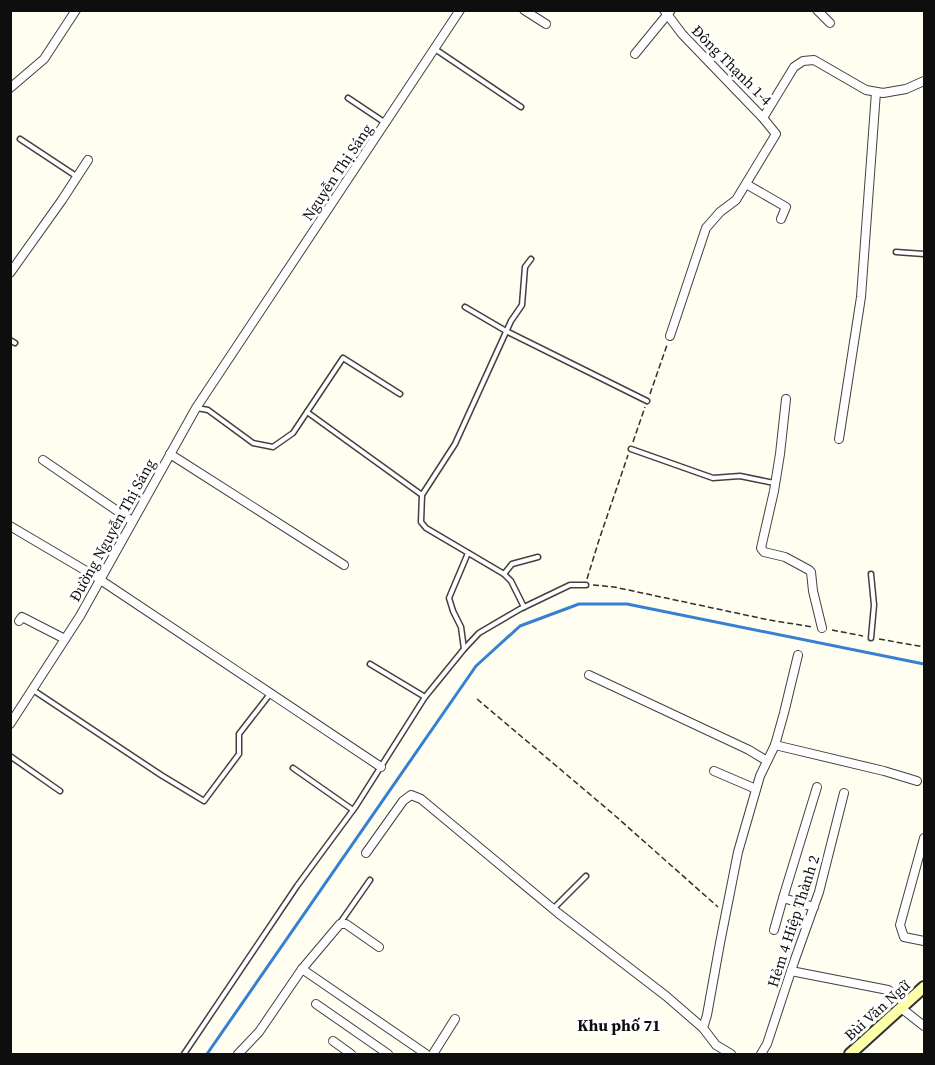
<svg xmlns="http://www.w3.org/2000/svg" width="935" height="1065" viewBox="0 0 935 1065" font-family="'Source Serif 4',serif">
<style>
.lines{fill:none;stroke-linecap:round;stroke-linejoin:round}
.stream{stroke:#3680d3;stroke-width:3}
.service-casing{stroke:#414141;stroke-width:7}
.minor-casing{stroke:#414141;stroke-width:10}
.secondary-casing{stroke:#303030;stroke-width:14}
.path{stroke:#303030;stroke-width:1.5;stroke-dasharray:6 3;stroke-linecap:butt}
.service{stroke:#fff;stroke-width:4}
.minor{stroke:#fff;stroke-width:8}
.secondary{stroke:#feffab;stroke-width:10}
.labels{text-anchor:middle;dominant-baseline:central;stroke-width:6;stroke-linejoin:round;paint-order:stroke}
.street-label{font-size:15px;fill:#0e0e0e;stroke:#fff}
.neighbourhood-label{font-size:16px;font-weight:bold;fill:#0e0e0e;stroke:#fff}
</style>
<rect width="100%" height="100%" fill="#fffef0"/>
<g class="lines">
<!-- stream -->
<polyline class="stream" points="207,1054 476,666 520,626 579,604 627,604 924,664"/>
<defs>
<g id="service">
<polyline points="435,49 521,107"/>
<polyline points="348,98 384,122"/>
<polyline points="20,139 76,176"/>
<polyline points="896,252 924,254"/>
<polyline points="465,307 506,331 647,401"/>
<polyline points="10,340 15,343"/>
<polyline points="197,408 208,410 253,443 273,447 293,433 343,358 400,394"/>
<polyline points="307,412 422,495 455,444 511,321 522,305 525,267 531,259"/>
<polyline points="631,449 713,478 740,476 774,483"/>
<polyline points="422,495 421,522 426,528 504,574 511,581 524,607"/>
<polyline points="504,574 512,564 538,557"/>
<polyline points="871,574 874,605 871,638"/>
<polyline points="464,649 461,627 453,611 449,598 468,553"/>
<polyline points="370,664 425,697"/>
<polyline points="33,690 161,775 204,801 239,754 239,734 270,694"/>
<polyline points="10,756 60,791"/>
<polyline points="293,768 353,810"/>
<polyline points="553,909 586,876"/>
<polyline points="340,923 370,880"/>
<polyline points="184,1054 297,886 356,806 425,697 464,649 479,633 520,609 570,585 586,585"/>
</g>
<g id="minor">
<polyline points="524,10 546,24"/>
<polyline points="664,10 682,34 763,118 794,67 803,61 814,60 866,90 883,93 906,89 924,81"/>
<polyline points="817,10 830,23"/>
<polyline points="635,54 671,10"/>
<polyline points="10,88 44,59 76,10"/>
<polyline points="746,184 786,207 781,219"/>
<polyline points="10,273 62,200 88,160"/>
<polyline points="670,336 706,228 720,212 736,200 776,134 763,118"/>
<polyline points="786,399 780,454 774,491 761,548 764,552 785,557 809,570 811,572 813,591 822,628"/>
<polyline points="839,439 861,297 876,92"/>
<polyline points="170,454 344,565"/>
<polyline points="43,460 132,521"/>
<polyline points="10,526 93,575 381,767"/>
<polyline points="19,621 22,617 65,639"/>
<polyline points="589,675 749,750 767,761"/>
<polyline points="10,724 80,616 196,408 460,10"/>
<polyline points="775,745 884,771 917,781"/>
<polyline points="714,771 756,789"/>
<polyline points="924,838 900,925 904,937 924,941"/>
<polyline points="366,853 403,801 411,795 421,799 558,913 666,996 703,1028"/>
<polyline points="814,907 783,898 817,787"/>
<polyline points="774,930 783,898"/>
<polyline points="379,947 346,924 340,924 302,969 426,1054"/>
<polyline points="791,971 888,990 906,1004"/>
<polyline points="316,1004 388,1054"/>
<polyline points="901,1008 924,1026"/>
<polyline points="333,1041 351,1054"/>
<polyline points="238,1054 259,1032 302,969"/>
<polyline points="433,1054 455,1019"/>
<polyline points="731,1054 716,1045 703,1028 707,1015 720,943 738,852 760,776 775,745 784,713 798,655"/>
<polyline points="761,1054 767,1044 794,962 819,892 844,793"/>
</g>
<polyline id="secondary" points="850,1054 924,987"/>
</defs>
<!-- service casing -->
<use href="#service" class="service-casing"/>
<!-- minor casing -->
<use href="#minor" class="minor-casing"/>
<!-- secondary casing -->
<use href="#secondary" class="secondary-casing"/>
<!-- path -->
<g class="path">
<polyline points="650,394 667,345"/>
<polyline points="633,442 645,407"/>
<polyline points="587,579 599,540 628,455"/>
<polyline points="593,585 614,587 769,620 813,627"/>
<polyline points="832,630 863,636"/>
<polyline points="879,639 924,647"/>
<polyline points="477,699 612,813 718,907"/>
</g>
<!-- service -->
<use href="#service" class="service"/>
<!-- minor -->
<use href="#minor" class="minor"/>
<!-- secondary -->
<use href="#secondary" class="secondary"/>
</g>
<g class="labels">
<!-- street labels -->
<g class="street-label">
<text transform="translate(732 65) rotate(45)">Đông Thạnh 1-4</text>
<text transform="translate(337 172) rotate(-56)">Nguyễn Thị Sáng</text>
<text transform="translate(112 530) rotate(-61)">Đường Nguyễn Thị Sáng</text>
<text transform="translate(793 921) rotate(-72)">Hẻm 4 Hiệp Thành 2</text>
<text transform="translate(877 1010) rotate(-42)">Bùi Văn Ngữ</text>
</g>
<!-- neighbourhood labels -->
<g class="neighbourhood-label">
<text x="619" y="1025">Khu phố 71</text>
</g>
</g>
<!-- border -->
<rect width="935" height="1065" fill="none" stroke="#0e0e0e" stroke-width="24"/>
</svg>
